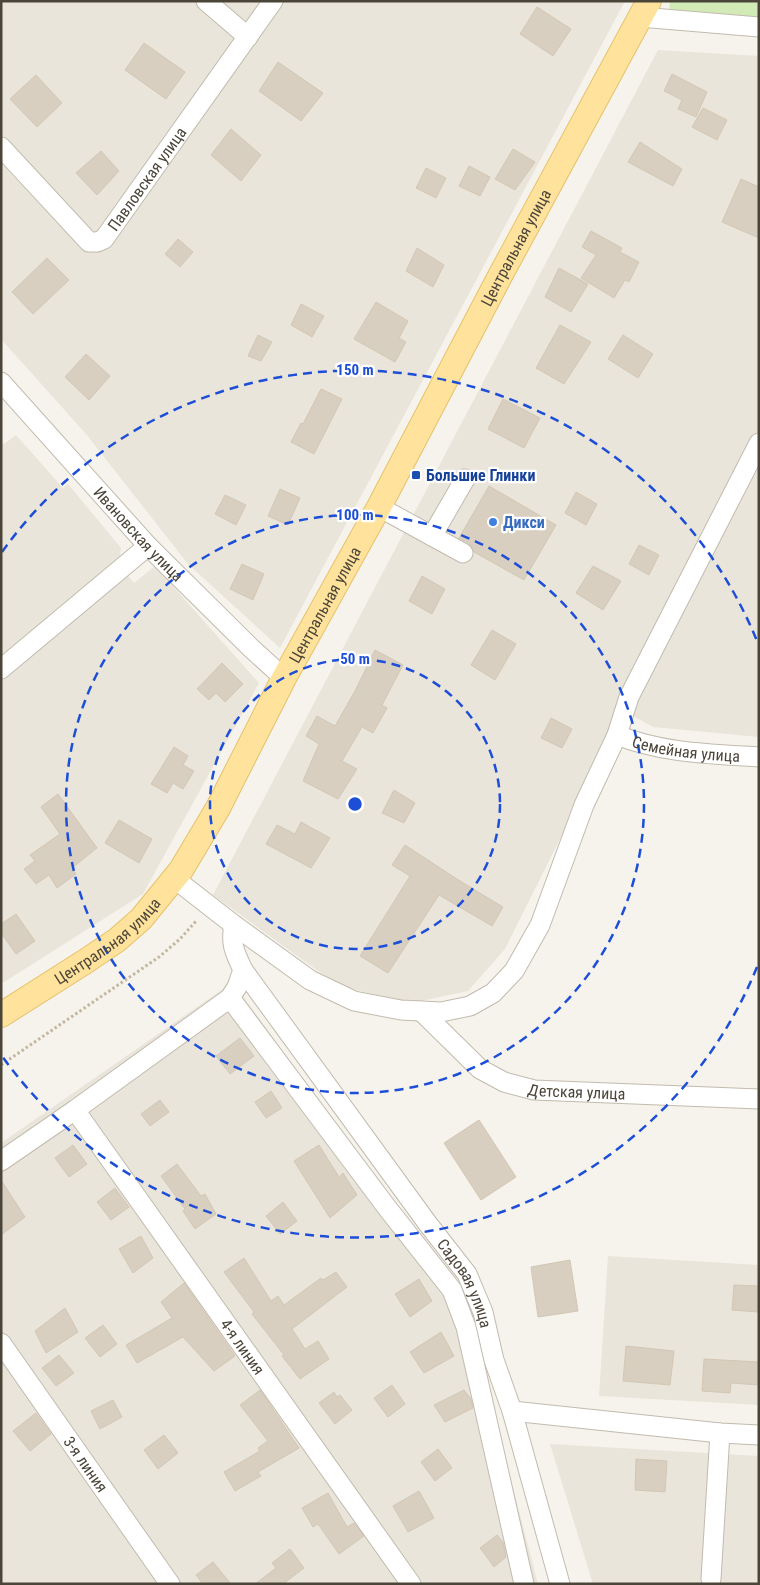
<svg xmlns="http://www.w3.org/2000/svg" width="760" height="1585" viewBox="0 0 760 1585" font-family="'Roboto Condensed',sans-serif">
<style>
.residential{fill:#eae5da}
.green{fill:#d2eab5}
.building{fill:#d8cfc1;stroke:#d3c7b4}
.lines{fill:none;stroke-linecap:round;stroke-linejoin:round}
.minor-casing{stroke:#c2bbae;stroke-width:21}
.major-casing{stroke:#e6c16a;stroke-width:26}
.path{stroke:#c4b79f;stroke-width:3;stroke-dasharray:2.5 2.5;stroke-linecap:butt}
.minor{stroke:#fff;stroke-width:19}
.major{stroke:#ffe39c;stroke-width:24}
.ring{fill:none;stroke:#1d4ed8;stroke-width:2.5;stroke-dasharray:9 6}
.transit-dot{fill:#1a4fb4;stroke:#fff;stroke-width:2}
.shop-dot{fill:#3f7fe0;stroke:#fff;stroke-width:2}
.labels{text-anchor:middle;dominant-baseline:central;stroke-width:4.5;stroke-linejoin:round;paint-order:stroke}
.street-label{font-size:16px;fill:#4b4439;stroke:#fff}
.transit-label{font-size:16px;font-weight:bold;fill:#164399;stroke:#fff;text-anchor:start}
.shop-label{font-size:16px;font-weight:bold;fill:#366cbe;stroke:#fff;text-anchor:start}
.centre{fill:#1d4ed8;stroke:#fff;stroke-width:2.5}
.ring-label{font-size:15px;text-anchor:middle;font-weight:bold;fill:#1d4ed8;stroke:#fff;stroke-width:4.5;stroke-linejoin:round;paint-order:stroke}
</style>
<rect width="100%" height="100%" fill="#f6f3ec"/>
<!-- residential -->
<g class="residential">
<polygon points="1,1 625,1 280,648 188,564 86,434 1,339"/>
<polygon points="658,50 759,56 759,737 653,727 624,711 505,949 468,991 407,1004 336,984 213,895"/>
<polygon points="16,435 63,488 68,484 121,548 119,565 134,583 155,566 259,683 143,894 1,984 1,441 4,444"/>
<polygon points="233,982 454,1290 473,1334 538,1584 1,1584 1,1143"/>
<polygon points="608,1256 759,1265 759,1405 599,1396"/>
<polygon points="550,1444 759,1456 759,1584 593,1584"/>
</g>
<!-- green -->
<polygon class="green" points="670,1 759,1 759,19 669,13"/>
<!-- building -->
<g class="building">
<polygon points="537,7 571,29 553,56 520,34"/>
<polygon points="144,43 185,72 166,99 125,70"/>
<polygon points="278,62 323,93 301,121 259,91"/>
<polygon points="672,74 707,92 696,117 678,109 682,100 664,91"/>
<polygon points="36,75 62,103 37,127 10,99"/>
<polygon points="703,108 727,120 717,140 692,127"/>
<polygon points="231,129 261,155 241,181 211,155"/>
<polygon points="640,142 682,169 673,186 628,162"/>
<polygon points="513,149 535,162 515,190 495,179"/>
<polygon points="101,151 119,171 97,195 76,173"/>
<polygon points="469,166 490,177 480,196 459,186"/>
<polygon points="426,168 446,178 436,198 416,188"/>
<polygon points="741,179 759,187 759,238 722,222"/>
<polygon points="591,231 622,248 620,252 639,262 629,282 625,280 614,298 581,278 596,255 582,247"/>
<polygon points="178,239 193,252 180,267 165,254"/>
<polygon points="417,248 444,265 433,287 406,271"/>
<polygon points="47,258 69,280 33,314 12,292"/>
<polygon points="559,268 588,284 571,312 545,297"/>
<polygon points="376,302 408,321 399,338 406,342 395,362 354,339"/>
<polygon points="301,304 324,316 312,337 291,325"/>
<polygon points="560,325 591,342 564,384 536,368"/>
<polygon points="258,335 272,342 261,361 248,356"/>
<polygon points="623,335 653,354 638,378 608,359"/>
<polygon points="86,354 110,376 89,400 65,377"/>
<polygon points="321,389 342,399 314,454 291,442 301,423 303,424"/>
<polygon points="503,399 540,418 524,448 488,429"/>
<polygon points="489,486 556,525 524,580 474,552 469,543 459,538"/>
<polygon points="280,489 300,498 288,525 268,516"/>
<polygon points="576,492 597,504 586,525 565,513"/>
<polygon points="225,495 246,505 236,525 215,514"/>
<polygon points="639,545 659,555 649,575 629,564"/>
<polygon points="242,564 264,574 253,600 230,589"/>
<polygon points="593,566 621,581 603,610 576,593"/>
<polygon points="422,576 445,589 432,614 409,601"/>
<polygon points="492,630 516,644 495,680 471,665"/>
<polygon points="375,650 403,665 382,705 387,708 373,733 362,727 342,761 357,769 338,799 303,781 319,744 306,736 317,716 335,726 355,691"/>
<polygon points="222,663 243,684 225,702 216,693 209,700 197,689"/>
<polygon points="551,718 572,729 562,748 541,738"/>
<polygon points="174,747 188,756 183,765 194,771 183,789 173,783 167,793 151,784"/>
<polygon points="394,790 415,803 404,823 382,813"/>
<polygon points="58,794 97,848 72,868 76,874 57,888 49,875 36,884 24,869 35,861 30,855 60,834 41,807"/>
<polygon points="119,820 152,839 139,863 105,843"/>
<polygon points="301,822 330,838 311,868 266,844 277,825 295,834"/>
<polygon points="405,845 460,881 503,907 492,926 439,895 388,973 360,956 410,876 392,865"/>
<polygon points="16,914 35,941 16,954 1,933 1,924"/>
<polygon points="240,1038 254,1056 230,1074 216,1056"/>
<polygon points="271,1091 282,1108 266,1118 255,1102"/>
<polygon points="160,1100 169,1112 150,1126 141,1114"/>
<polygon points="479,1120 516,1177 481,1200 444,1143"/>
<polygon points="73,1145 87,1164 69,1177 55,1158"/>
<polygon points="319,1145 339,1177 343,1173 357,1195 330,1218 294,1161"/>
<polygon points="177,1164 201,1196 205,1194 216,1214 195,1229 183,1211 185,1209 161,1176"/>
<polygon points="1,1180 25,1217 1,1235"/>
<polygon points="115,1188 129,1207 111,1220 97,1202"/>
<polygon points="283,1202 297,1221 280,1234 266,1216"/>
<polygon points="141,1236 153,1258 133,1273 119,1249"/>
<polygon points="244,1258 271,1301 278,1296 284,1305 321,1278 323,1280 336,1272 347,1287 292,1329 305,1349 318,1341 329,1359 300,1379 282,1356 284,1355 252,1314 254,1312 224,1272"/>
<polygon points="570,1260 578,1311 538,1317 531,1267"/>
<polygon points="419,1279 432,1301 410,1317 395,1294"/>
<polygon points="184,1283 235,1356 214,1371 183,1337 137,1363 126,1345 172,1318 161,1302"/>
<polygon points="734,1285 759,1286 758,1312 732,1310"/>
<polygon points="65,1308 78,1332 46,1353 35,1331"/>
<polygon points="103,1325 117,1344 100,1357 85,1338"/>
<polygon points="441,1332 454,1356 424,1373 410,1352"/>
<polygon points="626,1346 674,1351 670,1385 623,1381"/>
<polygon points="59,1355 74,1373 56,1386 42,1368"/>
<polygon points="704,1359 759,1362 759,1385 731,1383 730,1393 702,1391"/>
<polygon points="392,1385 405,1404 388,1417 374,1398"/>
<polygon points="260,1390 299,1448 258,1472 261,1476 235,1491 224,1472 260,1451 258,1448 268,1441 240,1405"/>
<polygon points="464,1390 471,1399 473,1408 445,1422 434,1405"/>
<polygon points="334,1392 337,1397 340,1395 352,1410 335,1424 319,1403"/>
<polygon points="113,1400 122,1417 100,1429 91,1411"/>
<polygon points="36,1413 51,1434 30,1451 13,1431"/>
<polygon points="164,1435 178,1453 158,1469 144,1450"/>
<polygon points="438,1449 452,1468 435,1481 421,1462"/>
<polygon points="636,1459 667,1461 665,1492 635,1490"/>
<polygon points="419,1491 434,1518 408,1532 393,1506"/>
<polygon points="328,1493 347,1527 354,1523 364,1536 339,1554 318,1524 313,1527 302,1508"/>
<polygon points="497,1535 503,1542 506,1557 494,1567 480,1548"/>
<polygon points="290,1549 304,1568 283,1584 255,1584 276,1568 272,1563"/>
<polygon points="213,1562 231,1584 203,1584 196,1575"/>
</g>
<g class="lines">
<defs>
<g id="minor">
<polyline points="206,1 248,37"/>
<polyline points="640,17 759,27"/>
<path id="s1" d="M1,147L89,242H97L104,239L273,1"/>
<path id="s2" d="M1,382L148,546L251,648L284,678"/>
<polyline points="379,507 463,553"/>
<polyline points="432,536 465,479"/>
<polyline points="1,669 148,546"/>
<path id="s3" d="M617,735C661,753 711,754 759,757"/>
<polyline points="175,879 234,925 310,980 354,1001 401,1010 441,1012 470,1006 493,993 514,971 540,925 584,805 617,735 629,697 759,443"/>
<path id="s4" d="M234,925C230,944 235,953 243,970L428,1224L467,1274L483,1312L494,1360L512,1411L560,1584"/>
<polyline points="230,998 388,1209 452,1290 466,1327 524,1584"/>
<path id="s5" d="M421,1011L480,1069L504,1082L534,1090L759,1099"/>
<path id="s6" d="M75,1110L411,1584"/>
<polyline points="1,1161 75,1110 230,998 237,987 243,970"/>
<path id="s7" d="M1,1343L170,1584"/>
<polyline points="512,1411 720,1433 759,1435"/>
<polyline points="711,1579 720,1433"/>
</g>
<g id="major">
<path id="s8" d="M1,1015L86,961L117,940L141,919L181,870L218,808L284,678L379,507L500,276L649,1"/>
</g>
</defs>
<!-- minor casing -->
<use href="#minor" class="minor-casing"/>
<!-- major casing -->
<use href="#major" class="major-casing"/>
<!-- path -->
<polyline class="path" points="1,1065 159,957 180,939 197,920"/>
<!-- minor -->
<use href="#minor" class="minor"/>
<!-- major -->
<use href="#major" class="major"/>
</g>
<!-- distance rings -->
<g class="ring">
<circle cx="355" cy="804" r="145"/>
<circle cx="355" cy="804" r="289"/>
<path d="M757 967A434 434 0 0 1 2 1056M2 552A434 434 0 0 1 757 641"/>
</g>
<!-- markers -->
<rect class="transit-dot" x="411" y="470" width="10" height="10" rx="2.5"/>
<circle class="shop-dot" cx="493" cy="522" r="5"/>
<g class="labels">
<!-- street labels -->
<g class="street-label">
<text stroke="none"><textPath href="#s1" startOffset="219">Павловская улица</textPath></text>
<text stroke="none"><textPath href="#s8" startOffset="940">Центральная улица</textPath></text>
<text stroke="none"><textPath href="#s2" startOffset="205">Ивановская улица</textPath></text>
<text stroke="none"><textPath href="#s8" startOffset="535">Центральная улица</textPath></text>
<text stroke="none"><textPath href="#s3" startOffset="71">Семейная улица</textPath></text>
<text stroke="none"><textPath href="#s8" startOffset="130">Центральная улица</textPath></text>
<text stroke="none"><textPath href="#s5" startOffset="184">Детская улица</textPath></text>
<text stroke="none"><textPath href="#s4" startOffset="432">Садовая улица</textPath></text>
<text stroke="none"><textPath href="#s6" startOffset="290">4-я линия</textPath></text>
<text stroke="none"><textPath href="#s7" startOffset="148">3-я линия</textPath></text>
</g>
<!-- transit labels -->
<g class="transit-label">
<text x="426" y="475">Большие Глинки</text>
</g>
<!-- shop labels -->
<g class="shop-label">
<text x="503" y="522">Дикси</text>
</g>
</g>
<circle cx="355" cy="804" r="8" class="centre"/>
<g class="ring-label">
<text x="355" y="375">150 m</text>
<text x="355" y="520">100 m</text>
<text x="355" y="664">50 m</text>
</g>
<!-- border -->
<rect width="760" height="1585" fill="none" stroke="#4b4439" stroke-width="5"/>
</svg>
